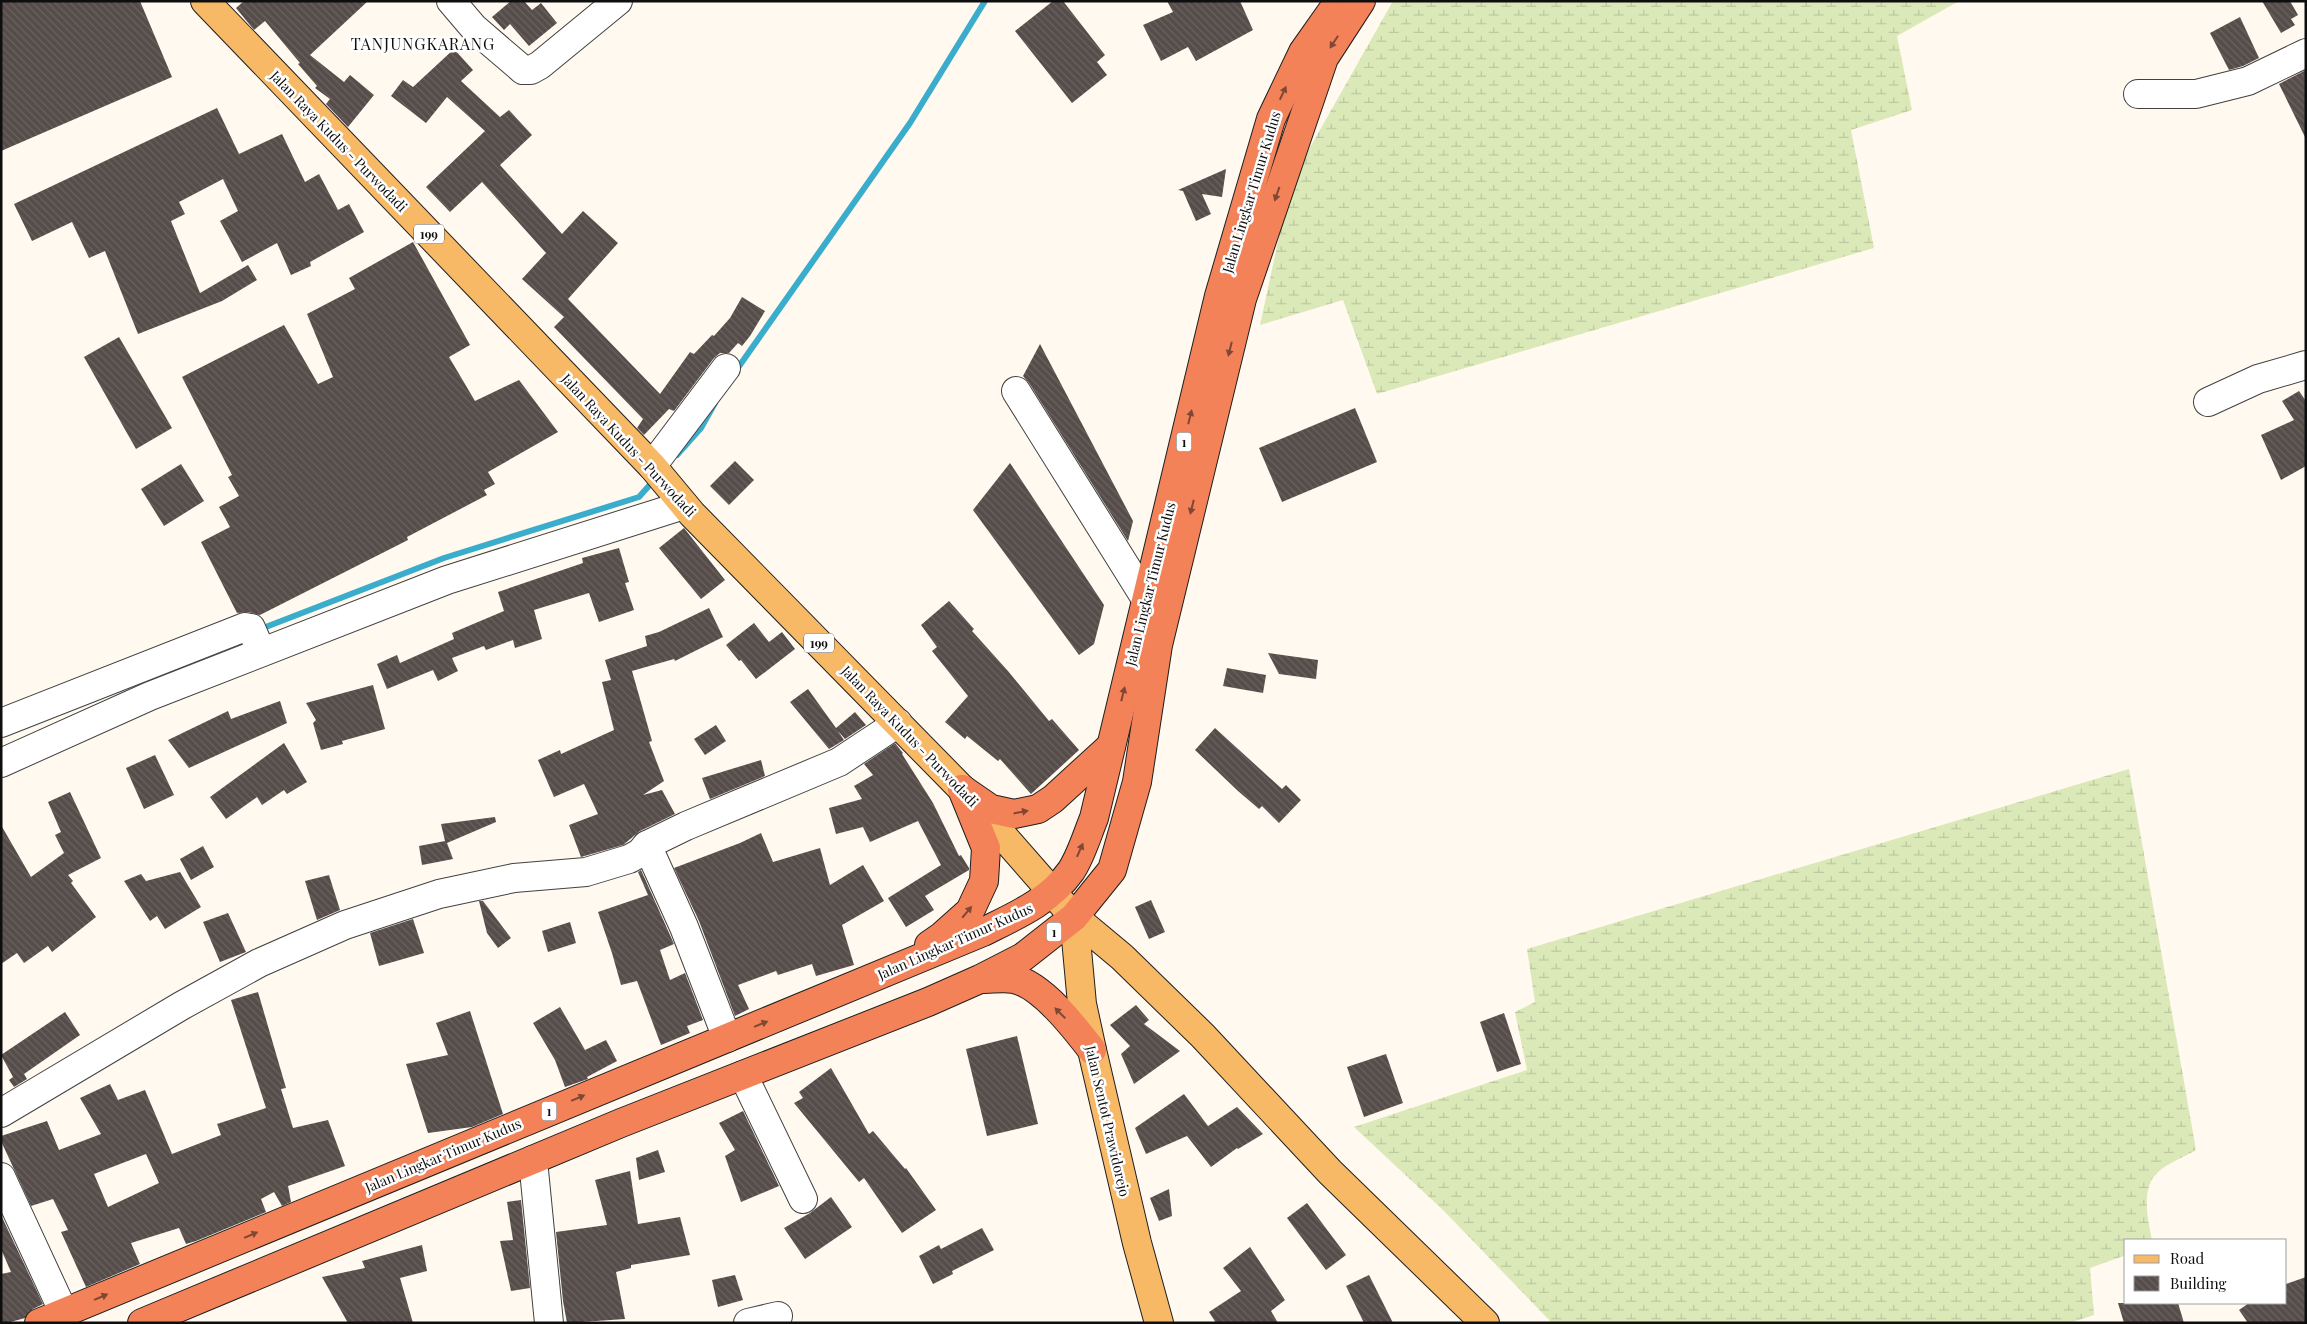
<svg xmlns="http://www.w3.org/2000/svg" width="2307" height="1324" viewBox="0 0 2307 1324" font-family="'Playfair Display',serif">
<style>
.wetland{fill:url(#wetland-marsh)}
.lines{fill:none;stroke-linecap:round;stroke-linejoin:round}
.stream{stroke:#3badcc;stroke-width:6}
.building{fill:url(#building-back-hatch);fill-rule:evenodd}
.minor-casing{stroke:#414141;stroke-width:30}
.major-casing{stroke:#1f1f1f;stroke-width:30}
.highway-casing{stroke:#1f1f1f;stroke-width:30}
.minor{stroke:#fff;stroke-width:28}
.major{stroke:#f7b966;stroke-width:28}
.highway{stroke:#f38259;stroke-width:28}
.oneway{fill:#804834}
.labels{text-anchor:middle;dominant-baseline:central;stroke-width:5;stroke-linejoin:round;paint-order:stroke}
.shield{fill:#fff;stroke:#565656;stroke-width:1}
.shield-label{font-size:12px;font-weight:bold;fill:#0e0e0e}
.street-label{font-size:14px;fill:#0e0e0e;stroke:#fff}
.quarter-label{font-size:16px;letter-spacing:1px;fill:#0e0e0e;stroke:#fff}
</style>
<defs>
<pattern id="wetland-marsh" width="20" height="14" patternUnits="userSpaceOnUse" patternTransform="scale(1.25)"><rect width="20" height="14" fill="#dbe9b9"/><path d="M1 5h8M5 5V1M11 12h8M15 12V8" fill="none" stroke="#bbc79e"/></pattern>
<pattern id="building-back-hatch" width="6" height="6" patternUnits="userSpaceOnUse" patternTransform="scale(1.25)"><rect width="6" height="6" fill="#564d4a"/><path d="M-1 5l2 2M0 0l6 6M5-1l2 2" fill="none" stroke="#696260"/></pattern>
</defs>
<rect width="100%" height="100%" fill="#fff9ef"/>
<!-- wetland -->
<g class="wetland">
<polygon points="1393,1 1959,1 1897,36 1912,110 1851,130 1874,248 1377,394 1343,300 1260,325 1283,218 1308,151"/>
<path d="M2129,769L2196,1150C2184,1157 2168,1163 2158,1172C2140,1189 2148,1219 2152,1240H2126V1255L2090,1268L2094,1315L2069,1323H1552L1444,1211L1354,1127L1527,1070L1515,1012L1535,1002L1527,949Z"/>
</g>
<g class="lines">
<!-- stream -->
<g class="stream">
<polyline points="735,372 910,123 985,1"/>
<polyline points="677,455 701,428 715,403"/>
<polyline points="258,630 444,558 639,497 655,479"/>
</g>
</g>
<!-- building -->
<g class="building">
<polygon points="1,1 140,1 172,77 1,151"/>
<polygon points="244,1 368,1 310,55 344,82 350,75 374,95 348,127 326,104 330,99 315,88 317,86 298,64 300,63 265,21 254,30 236,8"/>
<polygon points="511,1 524,1 532,10 541,3 557,23 529,46 510,24 504,30 492,17"/>
<polygon points="1053,1 1063,1 1105,55 1097,62 1107,75 1072,103 1015,31"/>
<polygon points="1167,1 1240,1 1253,30 1196,61 1188,47 1161,61 1143,25 1173,12"/>
<polygon points="2262,1 2290,1 2298,15 2291,19 2295,25 2281,33"/>
<polygon points="2240,17 2259,58 2243,66 2229,70 2210,33"/>
<polygon points="454,49 473,70 461,81 500,117 509,110 532,135 500,165 562,234 583,211 618,243 568,299 660,394 690,352 694,354 712,335 714,336 730,318 742,297 765,311 750,336 742,346 738,343 729,353 720,353 714,358 674,411 669,409 644,435 637,428 643,419 554,327 564,317 522,279 546,253 482,182 450,212 426,187 485,131 447,97 426,123 391,96 403,80 413,87"/>
<polygon points="2306,70 2306,139 2279,84"/>
<polygon points="217,108 239,154 282,134 305,182 319,174 338,210 349,204 364,232 310,262 311,266 291,275 277,243 242,262 220,221 238,211 223,179 179,202 185,214 171,221 200,293 248,265 257,280 222,301 138,334 105,251 89,258 72,222 32,241 14,204"/>
<polygon points="1226,169 1222,197 1202,194 1211,214 1196,221 1183,191 1178,190"/>
<polygon points="413,242 470,345 449,357 475,401 519,380 558,432 488,472 495,484 484,490 487,495 407,537 408,540 260,615 248,612 237,613 201,542 230,527 219,507 239,496 228,477 232,475 182,377 284,325 318,384 333,377 307,314 355,289 349,278"/>
<polygon points="119,337 172,428 136,449 84,357"/>
<polygon points="1040,344 1133,521 1128,541 1029,383 1023,376"/>
<polygon points="2299,391 2306,401 2306,466 2281,480 2261,435 2294,420 2282,401"/>
<polygon points="1355,408 1377,462 1282,502 1259,448"/>
<polygon points="735,461 754,480 729,505 710,486"/>
<polygon points="1010,463 1104,605 1094,644 1079,655 973,510"/>
<polygon points="181,464 204,501 164,526 141,489"/>
<polygon points="684,528 725,580 701,599 659,548"/>
<polygon points="619,548 629,582 625,583 634,610 599,622 589,593 534,610 542,639 515,648 513,640 486,650 484,646 452,658 458,671 438,681 433,670 387,689 377,664 397,655 400,663 454,639 452,633 504,611 498,592 583,563 582,558"/>
<polygon points="949,601 974,629 972,631 1008,671 1049,721 1052,719 1079,750 1031,794 1000,759 998,761 967,736 965,739 945,722 968,696 932,651 937,647 921,625"/>
<polygon points="709,608 723,637 675,661 674,659 632,671 652,741 649,742 664,781 643,795 662,790 675,814 640,831 623,845 581,857 569,825 598,814 584,784 554,797 538,760 560,750 561,754 614,730 602,682 611,680 605,660 647,646 645,636 659,632"/>
<polygon points="754,623 769,642 782,632 795,649 756,679 741,660 739,661 726,645"/>
<polygon points="1268,653 1318,660 1316,679 1279,674"/>
<polygon points="1227,668 1266,675 1263,693 1223,686"/>
<polygon points="373,685 385,729 342,741 343,744 321,750 313,723 316,720 306,703"/>
<polygon points="808,689 836,728 855,712 866,725 845,739 838,731 844,740 829,749 790,702"/>
<polygon points="280,701 287,723 189,768 168,740 228,711 231,719"/>
<polygon points="716,725 726,741 705,755 694,739"/>
<polygon points="1215,728 1282,789 1286,785 1301,800 1279,823 1262,806 1259,809 1238,791 1195,750"/>
<polygon points="284,743 307,782 287,794 284,790 262,805 257,797 226,819 210,797"/>
<polygon points="895,743 903,753 902,754 933,803 959,856 961,855 969,868 969,870 925,896 934,910 906,927 888,898 941,865 918,821 870,842 863,827 836,834 829,808 862,799 854,786 873,775 864,764"/>
<polygon points="155,755 174,795 144,809 126,768"/>
<polygon points="761,760 765,776 710,799 702,778"/>
<polygon points="70,792 101,858 68,875 73,881 71,883 96,917 52,952 48,946 24,963 17,953 1,964 1,825 31,877 64,853 55,835 61,832 48,802"/>
<polygon points="495,817 496,822 447,843 453,859 422,865 419,846 445,841 441,824"/>
<polygon points="761,833 773,862 820,848 830,885 863,865 884,901 842,925 854,965 816,976 812,964 778,975 776,971 738,985 749,1009 735,1016 699,921 674,868 740,843"/>
<polygon points="203,846 214,867 191,880 180,859"/>
<polygon points="641,870 674,944 660,950 670,980 685,973 703,1020 687,1026 690,1033 661,1045 637,981 621,985 612,953 598,912 648,895 638,872"/>
<polygon points="180,872 201,907 165,929 157,916 150,921 124,881 141,874 146,881"/>
<polygon points="329,875 340,910 317,920 305,881"/>
<polygon points="1151,900 1165,932 1149,939 1135,907"/>
<polygon points="479,901 483,901 511,938 498,948 487,933"/>
<polygon points="228,913 246,952 220,962 203,922"/>
<polygon points="413,919 424,953 379,966 370,933"/>
<polygon points="570,922 576,943 548,952 542,931"/>
<path d="M258,992L286,1088L281,1089L293,1128L328,1120L345,1166L288,1186L291,1202L282,1206L274,1192L261,1199L266,1212L196,1241L186,1244L179,1228L131,1243L140,1264L86,1287L61,1232L68,1230L53,1199L31,1206L1,1141V1136L47,1121L59,1150L101,1134L80,1098L110,1084L118,1100L145,1090L172,1154L221,1135L217,1124L266,1108L231,1000ZM146,1154L159,1183L108,1207L94,1174Z"/>
<polygon points="1136,1005 1149,1020 1144,1024 1180,1051 1134,1084 1121,1054 1130,1046 1110,1025"/>
<polygon points="560,1007 585,1050 606,1040 617,1061 587,1077 588,1079 565,1087 555,1060 533,1023"/>
<polygon points="470,1011 503,1114 472,1127 428,1133 406,1064 448,1055 436,1023"/>
<polygon points="65,1012 80,1035 24,1074 27,1079 14,1087 9,1080 13,1077 1,1055"/>
<polygon points="1504,1013 1521,1064 1497,1072 1480,1022"/>
<polygon points="1017,1036 1038,1124 987,1136 966,1049"/>
<polygon points="1386,1054 1403,1103 1364,1117 1347,1067"/>
<polygon points="831,1068 869,1134 873,1131 905,1169 906,1168 936,1210 902,1233 864,1178 859,1182 794,1103 803,1098 799,1092"/>
<polygon points="1184,1094 1208,1126 1237,1107 1263,1134 1238,1149 1237,1148 1211,1167 1187,1136 1146,1154 1135,1128"/>
<polygon points="743,1111 779,1186 741,1202 725,1156 735,1150 719,1123"/>
<polygon points="658,1150 665,1172 639,1180 636,1158"/>
<polygon points="630,1171 638,1224 680,1217 690,1255 631,1265 631,1268 616,1272 625,1319 567,1323 563,1301 556,1232 607,1225 595,1180"/>
<polygon points="1169,1189 1172,1216 1159,1221 1150,1198"/>
<polygon points="831,1197 852,1227 805,1259 784,1228 810,1213"/>
<polygon points="521,1200 530,1288 511,1291 500,1241 513,1240 507,1202"/>
<polygon points="1307,1203 1346,1255 1326,1270 1287,1218"/>
<polygon points="1,1215 43,1304 33,1309 25,1318 7,1323 1,1323 1,1274 11,1272 1,1249"/>
<polygon points="982,1228 994,1250 952,1271 953,1274 933,1284 919,1256 939,1245 941,1249"/>
<polygon points="422,1245 427,1271 400,1278 413,1323 348,1323 322,1277 365,1268 362,1261"/>
<polygon points="1250,1247 1285,1300 1271,1311 1278,1323 1216,1323 1209,1312 1241,1291 1223,1268"/>
<polygon points="735,1275 743,1300 718,1307 712,1280"/>
<polygon points="1369,1275 1393,1323 1364,1323 1346,1286"/>
<polygon points="2306,1277 2306,1323 2248,1323 2239,1310 2249,1303 2286,1303 2286,1284"/>
<polygon points="2118,1303 2178,1303 2184,1323 2124,1323"/>
</g>
<g class="lines">
<defs>
<g id="minor">
<polyline points="451,1 474,28 523,70 531,70 540,65 618,1"/>
<polyline points="2138,94 2196,94 2248,81 2306,53"/>
<polyline points="1016,391 1146,599"/>
<polyline points="2208,402 2258,379 2306,365"/>
<polyline points="652,466 726,368"/>
<polyline points="1,723 245,627 251,628 261,651"/>
<polyline points="1,763 150,696 447,580 684,505"/>
<polyline points="647,845 684,927 727,1038"/>
<polyline points="743,1075 803,1199"/>
<polyline points="1,1113 181,1006 259,963 345,925 439,894 514,878 586,872 629,859 640,853 647,845 686,826 839,762 898,723"/>
<polyline points="533,1160 549,1323"/>
<polyline points="1,1177 64,1313"/>
<polyline points="748,1323 778,1316"/>
</g>
<g id="major">
<polyline points="205,1 652,466 692,514 962,789 1074,917 1122,957 1203,1036 1330,1172 1485,1323"/>
<polyline points="1074,917 1082,1004 1092,1050 1137,1243 1159,1323"/>
</g>
<g id="highway">
<polyline points="962,789 991,809 1014,814 1038,809 1053,799 1111,746"/>
<polyline points="929,945 942,936 970,911 984,881 986,848 962,789"/>
<path d="M982,979C992,979 1005,977 1014,979C1042,985 1075,1028 1092,1050"/>
<path d="M39,1323L983,932C1015,916 1049,902 1071,871C1081,856 1087,835 1094,818L1219,296L1271,119L1303,52L1339,1"/>
<polyline points="142,1323 621,1123 928,1002 980,979 1023,957 1074,917 1112,870 1137,782 1158,645 1242,299 1324,58 1361,1"/>
</g>
</defs>
<!-- minor casing -->
<use href="#minor" class="minor-casing"/>
<!-- major casing -->
<use href="#major" class="major-casing"/>
<!-- highway casing -->
<use href="#highway" class="highway-casing"/>
<!-- minor -->
<use href="#minor" class="minor"/>
<!-- major -->
<use href="#major" class="major"/>
<!-- highway -->
<use href="#highway" class="highway"/>
</g>
<!-- one-way arrows -->
<defs><path id="oneway-solid" d="M-6-.8H1V-3.2L6.5 0L1 3.2V.8H-6Z" transform="scale(1.25)"/></defs>
<g class="oneway">
<use href="#oneway-solid" transform="translate(1334 42) rotate(123)"/>
<use href="#oneway-solid" transform="translate(1283 93) rotate(-65)"/>
<use href="#oneway-solid" transform="translate(1277 194) rotate(109)"/>
<use href="#oneway-solid" transform="translate(1230 349) rotate(104)"/>
<use href="#oneway-solid" transform="translate(1190 417) rotate(-76)"/>
<use href="#oneway-solid" transform="translate(1192 507) rotate(104)"/>
<use href="#oneway-solid" transform="translate(1123 694) rotate(-76)"/>
<use href="#oneway-solid" transform="translate(1021 812) rotate(-11)"/>
<use href="#oneway-solid" transform="translate(1080 850) rotate(-66)"/>
<use href="#oneway-solid" transform="translate(967 912) rotate(-50)"/>
<use href="#oneway-solid" transform="translate(1060 1013) rotate(-135)"/>
<use href="#oneway-solid" transform="translate(761 1024) rotate(-22)"/>
<use href="#oneway-solid" transform="translate(578 1098) rotate(-23)"/>
<use href="#oneway-solid" transform="translate(251 1235) rotate(-23)"/>
<use href="#oneway-solid" transform="translate(101 1297) rotate(-23)"/>
</g>
<g class="labels">
<!-- shield labels -->
<g class="shield">
<rect x="414" y="224.5" width="30" height="19" rx="4"/>
<rect x="1176.5" y="432.5" width="15" height="19" rx="4"/>
<rect x="804" y="633.5" width="30" height="19" rx="4"/>
<rect x="1046.5" y="922.5" width="15" height="19" rx="4"/>
<rect x="541.5" y="1101.5" width="15" height="19" rx="4"/>
</g>
<g class="shield-label">
<text x="429" y="234">199</text>
<text x="1184" y="442">1</text>
<text x="819" y="643">199</text>
<text x="1054" y="932">1</text>
<text x="549" y="1111">1</text>
</g>
<!-- street labels -->
<g class="street-label">
<text transform="translate(339 141) rotate(46)">Jalan Raya Kudus - Purwodadi</text>
<text transform="translate(1251 192) rotate(-73)">Jalan Lingkar Timur Kudus</text>
<text transform="translate(629 445) rotate(47)">Jalan Raya Kudus - Purwodadi</text>
<text transform="translate(1150 584) rotate(-76)">Jalan Lingkar Timur Kudus</text>
<text transform="translate(910 736) rotate(46)">Jalan Raya Kudus - Purwodadi</text>
<text transform="translate(955 941) rotate(-24)">Jalan Lingkar Timur Kudus</text>
<text transform="translate(1108 1121) rotate(77)">Jalan Sentot Prawidorejo</text>
<text transform="translate(443 1155) rotate(-23)">Jalan Lingkar Timur Kudus</text>
</g>
<!-- quarter labels -->
<g class="quarter-label">
<text x="423" y="43">TANJUNGKARANG</text>
</g>
</g>
<!-- border -->
<rect width="2307" height="1324" fill="none" stroke="#0e0e0e" stroke-width="5"/>
<!-- legend -->
<rect x="2124" y="1239" width="162" height="65" fill="#ffffff" stroke="#9f9f9f"/>
<rect x="2134" y="1255" width="25" height="8" fill="#f7b966" stroke="#9f9f9f"/>
<text x="2170" y="1264" font-size="15" fill="#0e0e0e">Road</text>
<rect x="2134" y="1276" width="25" height="15" fill="url(#building-back-hatch)" stroke="#9f9f9f"/>
<text x="2170" y="1289" font-size="15" fill="#0e0e0e">Building</text>
</svg>
